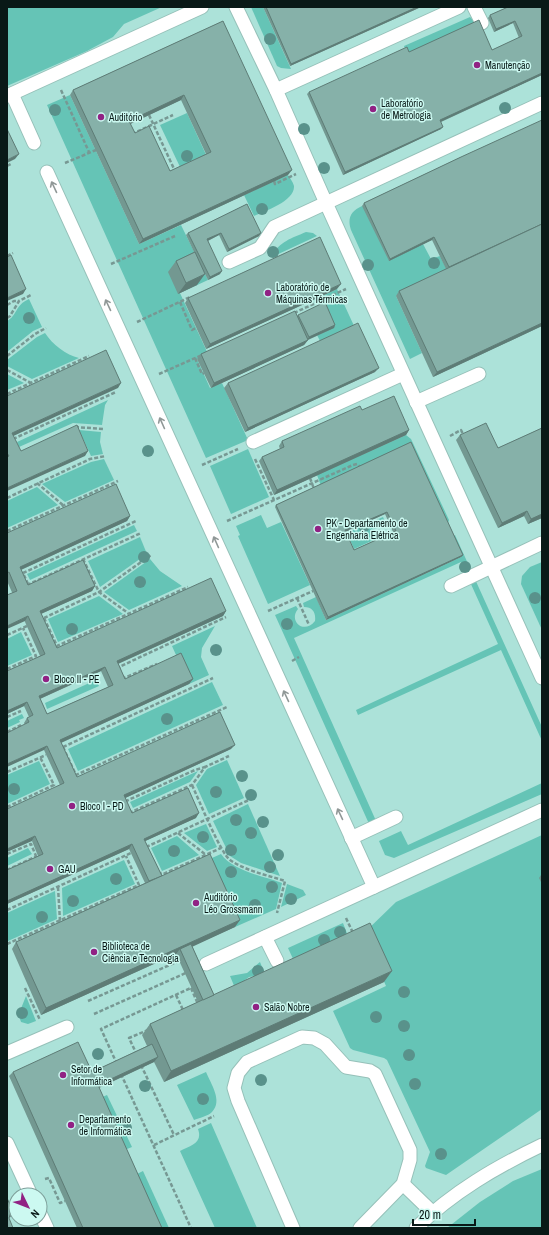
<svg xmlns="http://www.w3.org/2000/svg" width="549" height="1235" viewBox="0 0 549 1235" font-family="'Archivo Narrow',sans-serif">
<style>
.built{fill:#ace2d9;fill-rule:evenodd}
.green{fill:#65c4b6}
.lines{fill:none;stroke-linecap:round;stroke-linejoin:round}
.service-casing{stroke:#96c1b9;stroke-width:15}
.path{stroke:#779893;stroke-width:2.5;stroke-dasharray:4 2;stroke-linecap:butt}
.service{stroke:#fff;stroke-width:13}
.tree{fill:#59928b}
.wall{fill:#739891;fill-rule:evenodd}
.shaded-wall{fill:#5e7c76}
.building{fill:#86b1a9;stroke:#5e7c76;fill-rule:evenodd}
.oneway{stroke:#909897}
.poi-dot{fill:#912284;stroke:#ccf9f1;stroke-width:1.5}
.labels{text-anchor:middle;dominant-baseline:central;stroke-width:3;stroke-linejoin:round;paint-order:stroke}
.poi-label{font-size:10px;fill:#091917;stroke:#ccf9f1;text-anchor:start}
</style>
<rect width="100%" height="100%" fill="#bfebe4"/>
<!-- built -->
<path class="built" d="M7,7H542V1228H7ZM16,1195H40V1219H16Z"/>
<!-- green -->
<g class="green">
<polygon points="7,7 162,7 124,24 113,37 87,51 7,86"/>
<polygon points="251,7 263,7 291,69 281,68 277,66"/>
<polygon points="470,17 472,19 475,24 407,54 404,46"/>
<polygon points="70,95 139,244 181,225 208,280 180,293 208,354 197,359 210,388 222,383 248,440 206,458 47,105"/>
<polygon points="187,113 207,157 181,169 160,125"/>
<path d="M288,175C290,178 293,182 294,186C295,201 265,211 254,216L244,195Z"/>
<path d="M362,206L423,244L431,259L440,256L448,272L396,296L422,353L410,359L351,230C347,218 351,211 362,206Z"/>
<path d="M306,232L313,233L317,236L272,257C278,242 292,238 306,232Z"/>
<polygon points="337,289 355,328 321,343 317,335 323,305 320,297"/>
<path d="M29,299L42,327L33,331L7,352V321C17,316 15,305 29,299Z"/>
<path d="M45,333C52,344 66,355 79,358L32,379L7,366V360L37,337Z"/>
<polygon points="7,374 24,383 7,390"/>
<polygon points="108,400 105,405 102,425 73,423 19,447 17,442"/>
<polygon points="79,430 101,432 100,442 103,454 91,456"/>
<polygon points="406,435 411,439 449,520 447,526 321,486 317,475"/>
<polygon points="248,449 269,497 231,514 210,466"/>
<polygon points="104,459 114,480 65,502 42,484 91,462"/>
<polygon points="37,487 58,505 7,528 7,501"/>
<polygon points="261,515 267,528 281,522 310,585 268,604 238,536 240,535 236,526"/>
<polygon points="383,517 386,524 373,530 376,539 354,549 347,533"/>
<polygon points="134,525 137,531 30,580 27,574"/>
<path d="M455,535L542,727V741L501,650L358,715L356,710L498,644L461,562L294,638L377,823L370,826L275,615L296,606L298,609C288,621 304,635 315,621C316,613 313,607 304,607L303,603L316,597L326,620L461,557L452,537Z"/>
<polygon points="140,537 147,554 100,587 88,561"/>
<polygon points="150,559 160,571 182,586 129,610 104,592"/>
<polygon points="542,562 542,630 521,584 522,576 530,567"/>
<polygon points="99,596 123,614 58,642 48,619"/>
<polygon points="215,626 202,648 201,657 209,675 189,684 172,646"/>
<polygon points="21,632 32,655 7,666 7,639"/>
<polygon points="96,680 99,686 47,709 45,703"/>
<polygon points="212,682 223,705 78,771 68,749"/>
<polygon points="22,714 24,718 19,720 20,722 7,728 7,721"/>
<polygon points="227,760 244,798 209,814 196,785 207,769"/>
<polygon points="39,761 50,784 7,804 7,775"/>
<polygon points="198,771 190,782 133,808 130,802"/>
<polygon points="542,783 542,794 394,858 385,855 379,841 401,831 408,845"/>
<polygon points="248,804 280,876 241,863 230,856 213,821"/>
<polygon points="206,824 217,847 207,851 184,833"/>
<polygon points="542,835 542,1109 446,1175 426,1168 425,1166 430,1152 387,1060 384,1058 353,1050 350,1048 333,1011 386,986 363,934 396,902"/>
<polygon points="177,836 199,855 162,871 151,848"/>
<polygon points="28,848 32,854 7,866 7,858"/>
<path d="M221,854C233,871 263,876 282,883L276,909L235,927L205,861Z"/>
<polygon points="124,860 135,884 63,916 62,888"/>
<polygon points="287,884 303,890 306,895 281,907"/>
<polygon points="55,891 57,919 8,941 7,913"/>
<polygon points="343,923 348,936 294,961 288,948"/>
<polygon points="260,962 265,974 249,977 235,988 230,976 247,973"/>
<polygon points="26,996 36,1021 28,1024 21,1022 19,1016 20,1011"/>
<path d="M206,1072C211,1084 223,1101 212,1112C208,1116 199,1118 194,1120L177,1085Z"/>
<polygon points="107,1095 132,1147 122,1151 98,1099"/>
<path d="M211,1123L257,1228H215L180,1151C191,1145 203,1143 198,1129Z"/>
<polygon points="542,1169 542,1228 447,1228 480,1202 513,1181"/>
<polygon points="143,1171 169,1228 156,1228 133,1176"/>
</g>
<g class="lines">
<defs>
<g id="service">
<polyline points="236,7 276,90 326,203 542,678"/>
<polyline points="474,7 482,23"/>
<polyline points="276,90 459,7"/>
<polyline points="12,94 34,143"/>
<polyline points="7,96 202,7"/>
<polyline points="47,172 374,887"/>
<polyline points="229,262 260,248 274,227 542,103"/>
<polyline points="416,402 479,374"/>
<polyline points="253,442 403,374"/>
<polyline points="451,586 542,543"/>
<polyline points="351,838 396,817"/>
<polyline points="265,937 277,961"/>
<polyline points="206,964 542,810"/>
<polyline points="7,1053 67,1027"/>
<polyline points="7,1143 31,1195"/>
<polyline points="403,1184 432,1212"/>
<polyline points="40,1213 47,1228"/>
<polyline points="293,1228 238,1101 234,1088 238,1073 247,1062 302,1037 314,1038 325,1044 346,1067 370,1071 375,1074 410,1150 410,1160 403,1184 360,1228"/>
<path d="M416,1228C453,1192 496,1167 542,1145"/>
</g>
</defs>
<!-- service casing -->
<use href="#service" class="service-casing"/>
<!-- path -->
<g class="path">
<polyline points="61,90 89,152"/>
<polyline points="149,115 175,171"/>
<polyline points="132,134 173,115"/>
<polyline points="65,163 96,150"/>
<polyline points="7,166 11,164"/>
<polyline points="274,181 275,184 296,174"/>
<polyline points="7,256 13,253"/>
<polyline points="111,264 175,236"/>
<polyline points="180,302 192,330 196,328"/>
<polyline points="7,305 14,301 19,301"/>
<polyline points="294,313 346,289"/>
<polyline points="7,318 10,316 19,301 31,295"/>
<polyline points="137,322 190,297"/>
<polyline points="7,356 35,334 46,328"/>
<polyline points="195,358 202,374 204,373"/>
<polyline points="7,370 31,383"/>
<polyline points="159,374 202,355"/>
<polyline points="7,394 89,356"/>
<polyline points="75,427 104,429"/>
<polyline points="450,436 461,430 464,436"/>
<polyline points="13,439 116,392"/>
<polyline points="255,459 274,500"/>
<polyline points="202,465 238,449"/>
<polyline points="310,478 314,489"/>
<polyline points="37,483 64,506"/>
<polyline points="7,498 90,459 106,456"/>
<polyline points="227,521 353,465 357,464 360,467"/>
<polyline points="7,531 118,481"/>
<polyline points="83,559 99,592 128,613"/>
<polyline points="28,584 23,573 136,521"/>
<polyline points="27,585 141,533"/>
<polyline points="297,598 309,625"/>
<polyline points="268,611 313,591"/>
<polyline points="44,618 57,646 188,587"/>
<polyline points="44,618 99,592 151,555"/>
<polyline points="7,635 27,626"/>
<polyline points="292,661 299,657"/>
<polyline points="7,669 36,656 23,628"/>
<polyline points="120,670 119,667 226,617"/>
<polyline points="123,676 124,678 157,664"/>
<polyline points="7,717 21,711"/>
<polyline points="7,732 21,725"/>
<polyline points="63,747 76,775 227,707"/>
<polyline points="63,747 213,678"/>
<polyline points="7,772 46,755"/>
<path d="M192,785C199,800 220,852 230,860C246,871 267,875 285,881L277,913"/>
<polyline points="126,802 126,801 195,770 205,767"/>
<polyline points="7,807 54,785 40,757"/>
<polyline points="129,813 192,785 205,767 229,756"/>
<polyline points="178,833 206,855"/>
<polyline points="146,847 249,800"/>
<polyline points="7,854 31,844 36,856"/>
<polyline points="7,870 37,856"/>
<polyline points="160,872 161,875 221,848"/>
<polyline points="58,887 60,921"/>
<polyline points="7,910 131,853"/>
<polyline points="346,918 353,933"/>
<polyline points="7,944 139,885 126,856"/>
<polyline points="25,988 40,1020"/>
<polyline points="191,988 198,1004"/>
<polyline points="176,995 183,1010"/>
<polyline points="88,1001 181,960"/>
<polyline points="94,1014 188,972"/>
<polyline points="137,1055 129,1038 148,1030"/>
<polyline points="117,1064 101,1029 193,987"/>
<polyline points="141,1065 174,1135"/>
<polyline points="121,1074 191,1228"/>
<polyline points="154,1145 214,1116"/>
<polyline points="45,1179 49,1178 60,1203 65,1201"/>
<polyline points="8,1217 16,1213"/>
</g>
<!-- service -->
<use href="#service" class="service"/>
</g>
<!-- trees -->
<g class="tree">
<circle cx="270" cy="39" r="6"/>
<circle cx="505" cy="108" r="6"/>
<circle cx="55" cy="110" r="6"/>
<circle cx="304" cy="129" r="6"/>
<circle cx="187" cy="156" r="6"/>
<circle cx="324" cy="168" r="6"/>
<circle cx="262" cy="209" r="6"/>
<circle cx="273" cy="252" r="6"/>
<circle cx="434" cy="263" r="6"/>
<circle cx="368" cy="265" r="6"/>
<circle cx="29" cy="318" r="6"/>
<circle cx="148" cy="451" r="6"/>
<circle cx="364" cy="526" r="6"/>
<circle cx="144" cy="557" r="6"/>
<circle cx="465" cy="567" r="6"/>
<circle cx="140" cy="582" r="6"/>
<circle cx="535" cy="598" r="6"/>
<circle cx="287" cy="624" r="6"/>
<circle cx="72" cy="629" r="6"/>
<circle cx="216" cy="650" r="6"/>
<circle cx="167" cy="719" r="6"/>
<circle cx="242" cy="776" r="6"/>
<circle cx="14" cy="789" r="6"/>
<circle cx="216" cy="792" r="6"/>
<circle cx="251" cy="795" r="6"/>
<circle cx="236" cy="820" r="6"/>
<circle cx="263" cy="822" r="6"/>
<circle cx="251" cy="833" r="6"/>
<circle cx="203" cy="837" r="6"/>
<circle cx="231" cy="850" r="6"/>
<circle cx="174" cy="851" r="6"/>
<circle cx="278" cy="855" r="6"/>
<circle cx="270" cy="867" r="6"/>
<circle cx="231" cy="872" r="6"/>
<circle cx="116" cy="879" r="6"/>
<circle cx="272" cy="887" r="6"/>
<circle cx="291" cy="899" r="6"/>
<circle cx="73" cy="901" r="6"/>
<circle cx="255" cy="905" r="6"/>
<circle cx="42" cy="917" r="6"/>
<circle cx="340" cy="932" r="6"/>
<circle cx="324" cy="940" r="6"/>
<circle cx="258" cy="971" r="6"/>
<circle cx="404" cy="992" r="6"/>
<circle cx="22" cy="1013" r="6"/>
<circle cx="376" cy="1017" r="6"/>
<circle cx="404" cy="1026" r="6"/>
<circle cx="98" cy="1054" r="6"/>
<circle cx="409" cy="1055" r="6"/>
<circle cx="261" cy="1080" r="6"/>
<circle cx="415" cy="1084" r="6"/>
<circle cx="145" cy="1086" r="6"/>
<circle cx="203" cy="1099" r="6"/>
<circle cx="126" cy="1128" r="6"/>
<circle cx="441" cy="1154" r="6"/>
</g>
<!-- wall -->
<g class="wall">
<polygon points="263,7 421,7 290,66"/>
<polygon points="508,7 542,75 441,122 441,129 343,175 307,94 309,92 492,50 519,38 513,23 494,32 488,18 490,15"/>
<path d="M223,21L288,175L139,244L70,95L73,90ZM181,100L206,154L170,171L135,133L130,124Z"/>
<polygon points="461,157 542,326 433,377 396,296 399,291 446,269 432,240 389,261 362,206 364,203"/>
<polygon points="247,204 259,236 227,252 219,235 208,241 220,274 208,280 199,262 197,285 178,294 168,272 176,261 194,252 186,235 188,233"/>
<polygon points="337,289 206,349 185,303 188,298"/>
<polygon points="298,315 335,325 334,328 308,340 304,345 211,388 197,359 201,354 297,316"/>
<polygon points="375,372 245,432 224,388 228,383"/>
<polygon points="362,410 409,430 406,435 274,495 259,461 262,457 280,449 279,446 282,441"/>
<polygon points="542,428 542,518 528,524 524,516 498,528 456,440 460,435 498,448"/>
<path d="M411,442L463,555L461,557L326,620L275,507L276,505ZM385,514L393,532L354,550L345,532Z"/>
<path d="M130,516L127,521L21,570L28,585L95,586L92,591L41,614L57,648L226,611L223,616L118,664L125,679H193L189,684L61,743L77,777L231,749L125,798L132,813L196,818L145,841L162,876L235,927L192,946L214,995L384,982L164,1082L154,1062L99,1088L162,1228H77L9,1076L13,1072H92L147,1046L142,1035L150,1024L198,1002L176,954L41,1015L12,949L16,942L145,883L129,849L7,904V870L38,856L32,841L60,785L44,750L25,725L24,723L27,718L29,717L24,706L7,714V671L40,656L7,581V533ZM101,671L108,687L47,714L40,699Z"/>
<polygon points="541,875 542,875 542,884 539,878"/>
</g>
<!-- shaded-wall -->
<g class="shaded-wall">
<polygon points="417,7 421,7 290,66 291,64"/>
<polygon points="515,21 513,23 494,32 496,29"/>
<polygon points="542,73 542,75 438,123 440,120"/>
<polygon points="184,95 181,100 126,126 129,121"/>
<polygon points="443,127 441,129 343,175 345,172"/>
<polygon points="19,154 15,159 7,163 7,160"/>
<polygon points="292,170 288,175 139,244 143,239"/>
<polygon points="221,233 219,235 205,242 207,239"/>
<polygon points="261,233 259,236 227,252 229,249"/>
<polygon points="434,237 432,240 389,261 390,259"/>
<polygon points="222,271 220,274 208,280 210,277"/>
<polygon points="205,274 197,285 178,294 186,283"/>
<polygon points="341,284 337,289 206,349 210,344"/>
<polygon points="26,289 23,294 7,301 7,298"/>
<polygon points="542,323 542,326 433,377 437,372"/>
<polygon points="335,325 334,328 307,340 309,337"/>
<polygon points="308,340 304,345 211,388 214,383"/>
<polygon points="379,368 375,372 245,432 248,428"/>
<polygon points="121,383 118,388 9,438 12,433"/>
<polygon points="409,430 406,435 274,495 277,490"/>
<polygon points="88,451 85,456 7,491 7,488"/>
<polygon points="527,511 524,516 498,528 502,523"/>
<polygon points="387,512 385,514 343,533 345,530"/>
<polygon points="542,514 542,518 528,524 531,519"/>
<polygon points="130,516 127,521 16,572 20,567"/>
<polygon points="463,555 461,557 326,620 328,617"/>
<polygon points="95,586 92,591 36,616 40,611"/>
<polygon points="226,611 223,616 113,666 117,661"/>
<polygon points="28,616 25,621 7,629 7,626"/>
<polygon points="105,667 101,671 35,701 39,696"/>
<polygon points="193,679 189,684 56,745 60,740"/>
<polygon points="27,702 24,706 7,714 7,711"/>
<polygon points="235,745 231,749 121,800 124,795"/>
<polygon points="47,746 44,750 7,767 7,764"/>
<polygon points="199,813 196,818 141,843 144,839"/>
<polygon points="35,836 32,841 7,852 7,849"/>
<polygon points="132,844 129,849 7,904 7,901"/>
<polygon points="240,920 235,927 181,952 180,949 176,954 41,1015 46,1008"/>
<polygon points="392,971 384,982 164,1082 171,1071"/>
<polygon points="158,1057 154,1062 94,1090 98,1085"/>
</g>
<!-- building -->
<g class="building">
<polygon points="266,7 417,7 291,64"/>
<polygon points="508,7 542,7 542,73 440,120 443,127 345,172 309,92 407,47 409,52 479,20 492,50 522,36 515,21 496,29 490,15"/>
<path d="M223,21L292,170L143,239L73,90ZM184,95L211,152L170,171L149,126L135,133L129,121Z"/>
<polygon points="542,120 542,224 449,267 434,237 390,259 364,203 461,157"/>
<polygon points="7,129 19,154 7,160"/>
<polygon points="247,204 261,233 229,249 221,233 207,239 222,271 210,277 188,233"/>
<polygon points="542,224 542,323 437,372 399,291"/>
<polygon points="320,237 341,284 210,344 188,298"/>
<polygon points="195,252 205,274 186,283 176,261"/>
<polygon points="11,255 26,289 7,298 7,257"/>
<polygon points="325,302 335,325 309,337 298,315"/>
<polygon points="295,311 308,340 214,383 201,354"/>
<polygon points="358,323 379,368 248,428 228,383"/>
<polygon points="106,350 121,383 12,433 21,451 77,425 88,451 7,488 7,457 9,456 7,453 7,396"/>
<polygon points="394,396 409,430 277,490 262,457 284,447 282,441 360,406 362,410"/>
<polygon points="486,423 498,448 542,428 542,514 531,519 527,511 502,523 460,435"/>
<path d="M411,442L463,555L328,617L276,505ZM387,512L396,531L354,550L345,530Z"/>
<path d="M116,484L130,516L20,567L28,585L83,560L95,586L40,611L57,648L211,578L226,611L117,661L125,679L181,653L193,679L60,740L77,777L220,712L235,745L124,795L132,813L188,788L199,813L144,839L162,876L149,881L132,844L7,901V870L43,854L35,836L7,849V809L64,783L47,746L7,764V733L29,722L27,718L33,715L27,702L7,711V671L45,654L28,616L7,626V595L17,591L9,572L7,573V533ZM105,667L113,685L47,714L39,696Z"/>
<polygon points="210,854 240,920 46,1008 16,942"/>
<polygon points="370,923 392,971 171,1071 150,1024"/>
<polygon points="191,944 214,995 203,1000 180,949"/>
<polygon points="78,1042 92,1072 152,1044 158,1057 98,1085 162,1228 83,1228 13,1072"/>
<polygon points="7,1198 12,1209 9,1218 13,1228 7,1228"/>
</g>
<!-- one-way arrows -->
<defs><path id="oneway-shaft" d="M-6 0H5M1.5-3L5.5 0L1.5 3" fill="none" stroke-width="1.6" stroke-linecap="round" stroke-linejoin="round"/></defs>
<g class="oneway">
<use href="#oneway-shaft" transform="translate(54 187) rotate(-115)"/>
<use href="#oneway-shaft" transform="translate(108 305) rotate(-115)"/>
<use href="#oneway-shaft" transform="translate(162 423) rotate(-114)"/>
<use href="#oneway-shaft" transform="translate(216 542) rotate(-114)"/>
<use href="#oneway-shaft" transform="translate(286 696) rotate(-115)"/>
<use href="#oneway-shaft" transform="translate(340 814) rotate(-115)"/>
</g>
<!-- markers -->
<g class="poi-dot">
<circle cx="477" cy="65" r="4"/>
<circle cx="373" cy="109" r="4"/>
<circle cx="101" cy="117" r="4"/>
<circle cx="268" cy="293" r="4"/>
<circle cx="318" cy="529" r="4"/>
<circle cx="46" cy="679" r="4"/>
<circle cx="72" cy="806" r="4"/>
<circle cx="50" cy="869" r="4"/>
<circle cx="196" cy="903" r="4"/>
<circle cx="94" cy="952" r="4"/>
<circle cx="256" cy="1007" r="4"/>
<circle cx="63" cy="1075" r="4"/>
<circle cx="71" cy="1125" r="4"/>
</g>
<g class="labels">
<!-- poi labels -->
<g class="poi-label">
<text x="485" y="65">Manutenção</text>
<text x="381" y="103">Laboratório<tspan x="381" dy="12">de Metrologia</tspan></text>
<text x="109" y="117">Auditório</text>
<text x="276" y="287">Laboratório de<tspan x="276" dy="12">Máquinas Térmicas</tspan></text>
<text x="326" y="523">PK - Departamento de<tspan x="326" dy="12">Engenharia Elétrica</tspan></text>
<text x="54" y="679">Bloco II - PE</text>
<text x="80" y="806">Bloco I - PD</text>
<text x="58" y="869">GAU</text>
<text x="204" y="897">Auditório<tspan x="204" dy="12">Léo Grossmann</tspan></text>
<text x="102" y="946">Biblioteca de<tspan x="102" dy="12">Ciência e Tecnologia</tspan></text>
<text x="264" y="1007">Salão Nobre</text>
<text x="71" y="1069">Setor de<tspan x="71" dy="12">Informática</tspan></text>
<text x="79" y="1119">Departamento<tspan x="79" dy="12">de Informática</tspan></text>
</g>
</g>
<!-- border -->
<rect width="549" height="1235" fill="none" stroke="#091917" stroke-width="16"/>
<!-- north arrow -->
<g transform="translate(28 1207) rotate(133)"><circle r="19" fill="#ccf9f1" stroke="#7e9f9a"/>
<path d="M0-3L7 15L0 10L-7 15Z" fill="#912284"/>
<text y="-6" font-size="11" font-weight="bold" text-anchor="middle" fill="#091917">N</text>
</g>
<!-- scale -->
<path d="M413 1219v6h62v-6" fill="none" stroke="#091917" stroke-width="2"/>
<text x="419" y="1219" font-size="12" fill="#091917" stroke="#ccf9f1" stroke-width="3" paint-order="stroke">20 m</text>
</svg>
